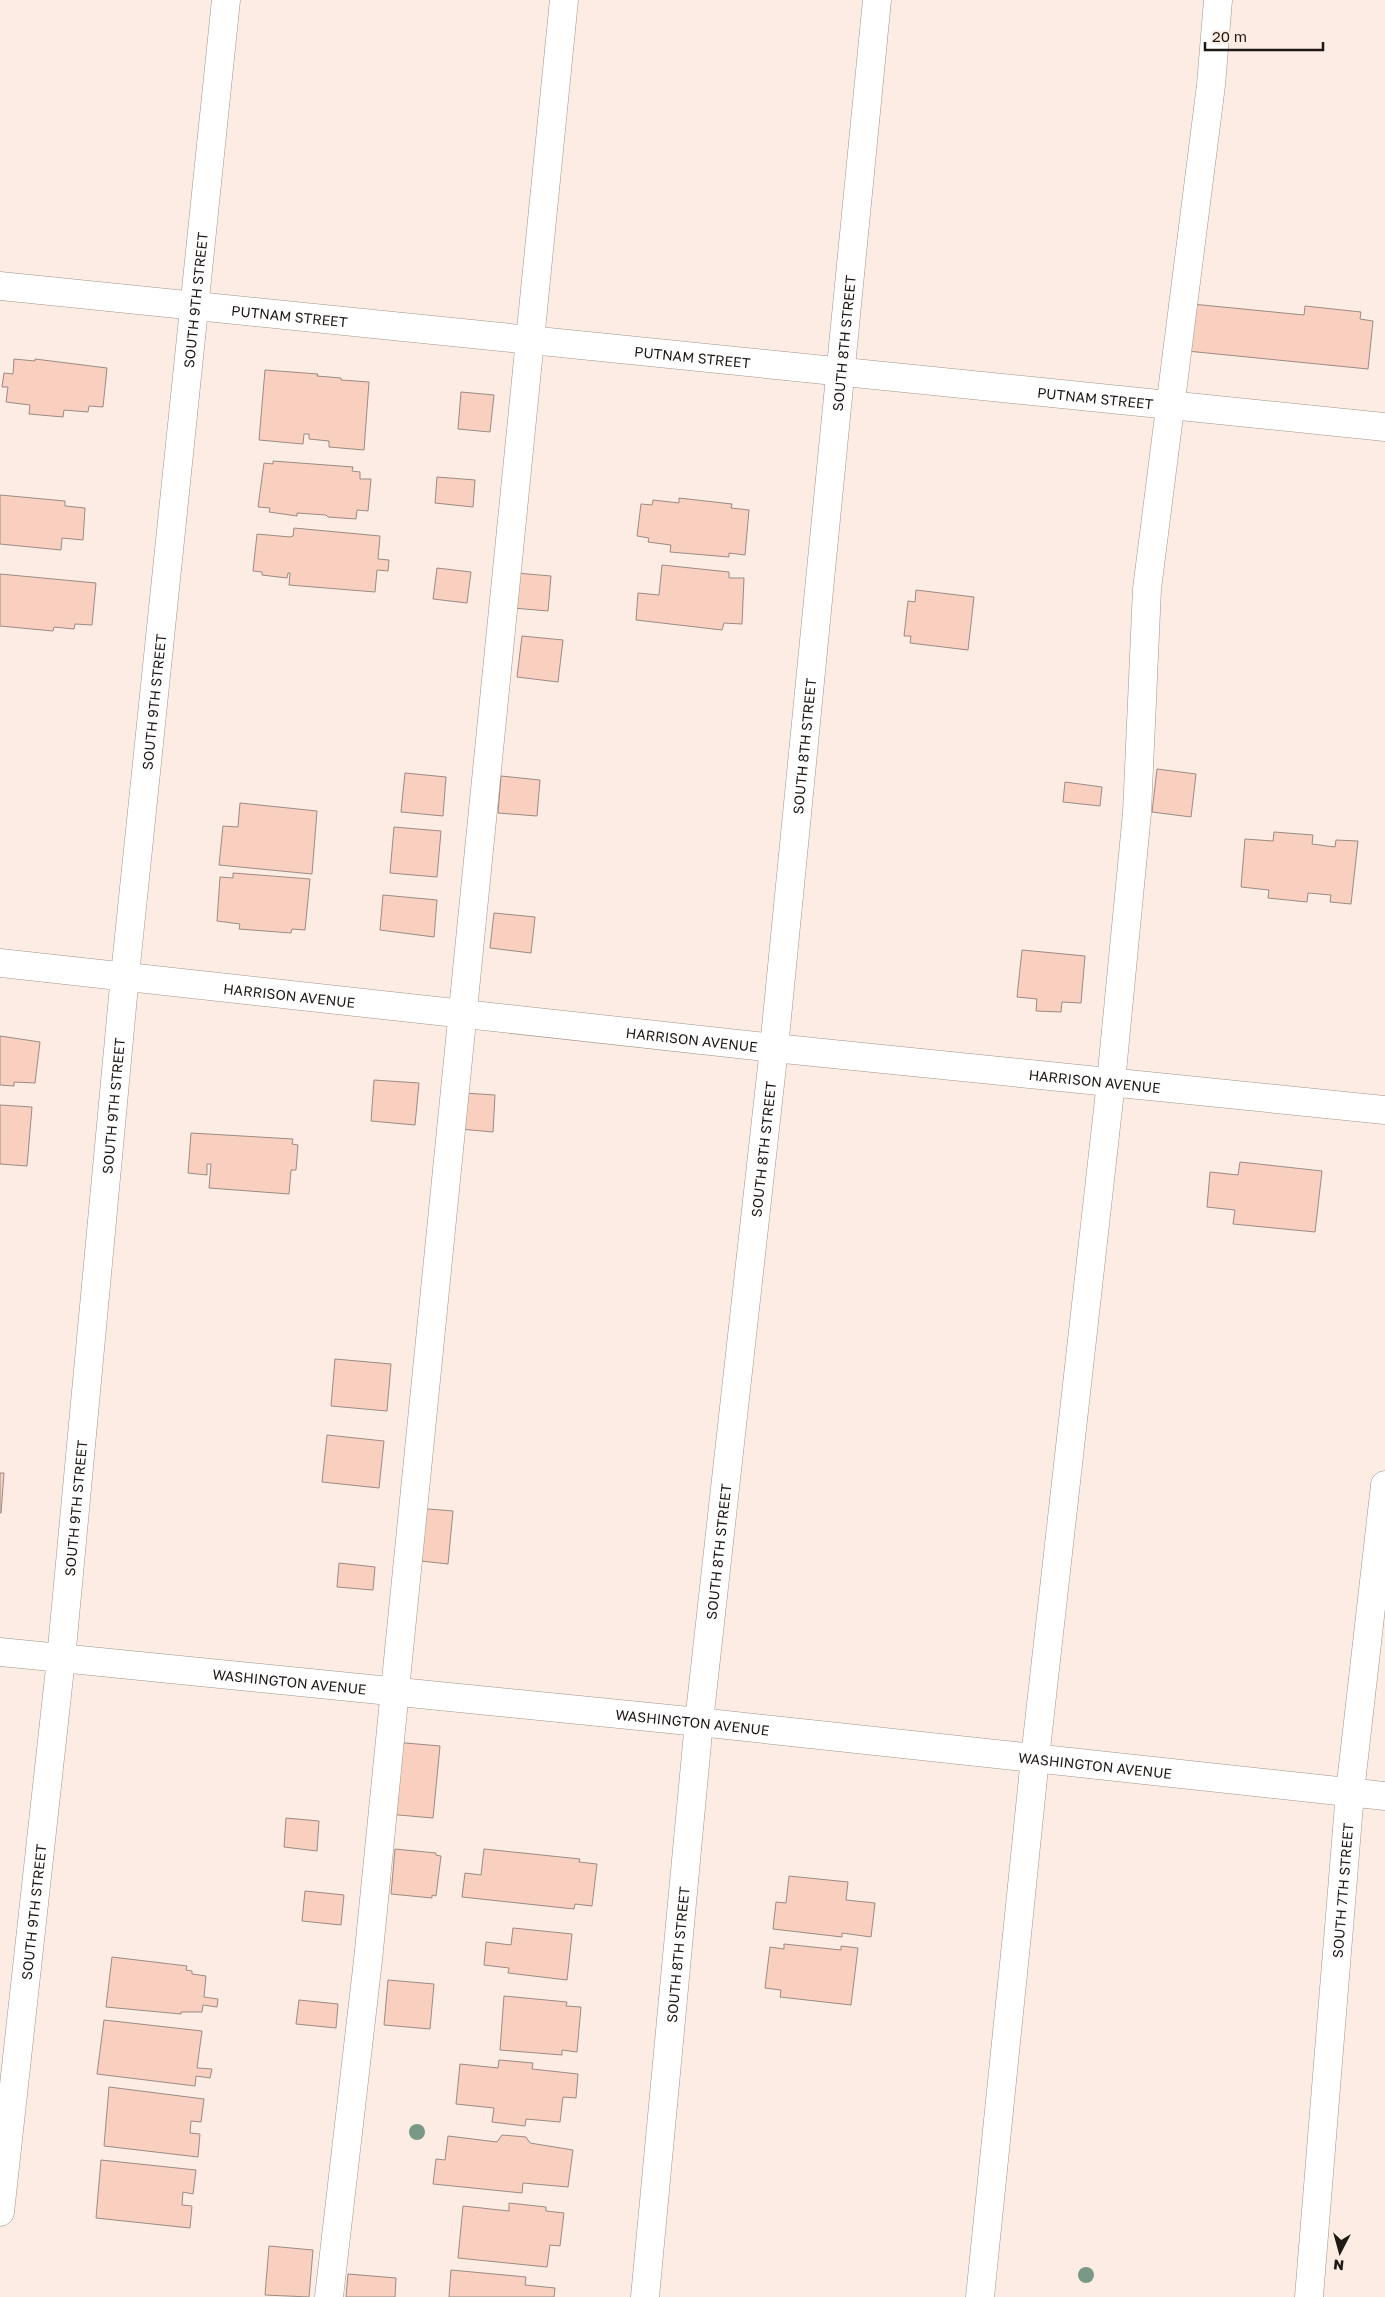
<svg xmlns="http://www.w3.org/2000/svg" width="1385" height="2297" viewBox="0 0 1385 2297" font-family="'Golos Text',sans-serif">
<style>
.building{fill:#f9d0bf;stroke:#9b8b85}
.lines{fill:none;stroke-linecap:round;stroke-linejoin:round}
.minor-casing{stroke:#a2948b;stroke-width:29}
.major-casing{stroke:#a2948b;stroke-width:29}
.minor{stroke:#fff;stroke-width:28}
.major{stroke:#fff;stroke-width:28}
.tree{fill:#799986}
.labels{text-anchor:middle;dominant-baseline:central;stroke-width:4;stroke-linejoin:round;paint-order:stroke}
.street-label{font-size:14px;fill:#1f1916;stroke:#fcece3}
</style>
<rect width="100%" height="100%" fill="#fcece3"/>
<!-- building -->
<g class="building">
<polygon points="1192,304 1304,315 1305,306 1361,312 1360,319 1373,321 1368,369 1187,351"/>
<polygon points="14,359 35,361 35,359 107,368 103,407 89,406 88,412 64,410 63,417 29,414 30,405 6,402 8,387 2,387 4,373 13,374"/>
<polygon points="265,370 318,374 317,376 341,378 341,380 369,382 364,450 329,447 329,441 309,439 309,434 304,434 303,444 259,440"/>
<polygon points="461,392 494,395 490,432 458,429"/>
<polygon points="273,461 353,467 352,471 360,472 360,479 371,479 368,511 357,510 356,519 328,517 326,515 297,513 297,516 269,512 270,508 258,507 264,463 273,464"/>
<polygon points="437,477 475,480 473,507 435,503"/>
<polygon points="0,495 65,501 65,506 85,508 83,540 62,538 61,550 0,544"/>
<polygon points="679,498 732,504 731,508 749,510 745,555 729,553 729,557 670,552 671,545 648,542 649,538 637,536 641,504 652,505 653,500 679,503"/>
<polygon points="294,528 380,536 378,559 389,560 388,571 377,570 375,592 289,585 290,573 288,573 287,578 262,575 262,572 253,571 257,534 290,537 293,536"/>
<polygon points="662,565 729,572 729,578 744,578 742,624 724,623 722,630 636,620 638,593 659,595"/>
<polygon points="437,568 471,572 467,603 433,599"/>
<polygon points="516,573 551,576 548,611 513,608"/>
<polygon points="0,574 96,583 92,625 75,624 74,629 54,627 53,631 0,626"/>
<polygon points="916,590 974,597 968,650 910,643 911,636 904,636 908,601 915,602"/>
<polygon points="522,636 563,640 558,682 517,677"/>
<polygon points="1157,769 1196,774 1191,817 1152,812"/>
<polygon points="405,773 446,777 443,816 401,812"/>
<polygon points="501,776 540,780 537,816 498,813"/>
<polygon points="1065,782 1102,787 1100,806 1063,802"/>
<polygon points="240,803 317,811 312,874 219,865 223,826 238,827"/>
<polygon points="394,827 441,831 437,877 390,873"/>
<polygon points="1274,832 1313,835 1312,844 1335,847 1336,840 1358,841 1351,904 1330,902 1331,895 1308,893 1307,902 1268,898 1269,890 1241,887 1245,839 1273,841"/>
<polygon points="233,873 310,879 305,930 292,929 291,933 239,929 240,924 217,921 220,877 233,878"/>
<polygon points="383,895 437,900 434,937 380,930"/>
<polygon points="494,913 535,917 531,953 490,948"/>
<polygon points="1022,950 1085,956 1081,1003 1062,1002 1061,1012 1036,1011 1037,999 1017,997"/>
<polygon points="0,1036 40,1042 35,1083 14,1082 14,1086 0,1085"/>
<polygon points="374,1080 419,1083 415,1125 371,1121"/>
<polygon points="464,1093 495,1095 493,1132 460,1129"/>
<polygon points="0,1105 32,1107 27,1166 0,1164"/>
<polygon points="191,1133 293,1139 292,1144 298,1145 296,1170 291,1170 289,1194 209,1188 211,1164 207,1164 207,1175 188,1173"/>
<polygon points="1240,1162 1322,1171 1315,1232 1233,1224 1235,1210 1207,1207 1210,1172 1238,1175"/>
<polygon points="335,1359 391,1364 387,1411 331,1406"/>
<polygon points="327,1435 384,1441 379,1488 322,1482"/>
<polygon points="0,1473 4,1473 1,1513 0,1513"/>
<polygon points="416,1508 453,1511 448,1564 412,1560"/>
<polygon points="339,1563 375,1567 373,1590 337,1587"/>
<polygon points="394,1742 440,1746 433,1818 387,1814"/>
<polygon points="286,1818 319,1821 317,1851 284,1847"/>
<polygon points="395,1849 436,1853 436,1855 441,1856 436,1896 432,1895 432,1898 391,1894"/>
<polygon points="484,1849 580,1859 579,1862 597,1864 592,1906 575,1904 574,1909 462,1897 465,1873 481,1875"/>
<polygon points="789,1876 848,1882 846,1900 875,1903 871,1937 842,1933 842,1937 773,1929 776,1902 786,1903"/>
<polygon points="305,1891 344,1895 341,1925 302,1921"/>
<polygon points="513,1928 572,1934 567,1980 508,1973 509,1968 484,1965 486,1942 511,1945"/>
<polygon points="784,1944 841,1950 841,1946 858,1948 851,2005 780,1997 781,1990 765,1988 770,1947 784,1949"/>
<polygon points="112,1957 187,1966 186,1970 192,1971 192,1974 206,1976 204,1997 218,1999 217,2007 203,2005 202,2012 181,2012 181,2014 106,2007"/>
<polygon points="388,1980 434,1984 430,2029 384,2025"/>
<polygon points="504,1996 567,2002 566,2006 581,2007 577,2052 562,2050 562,2055 500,2050"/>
<polygon points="299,2000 338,2004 336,2028 296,2024"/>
<polygon points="104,2020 202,2031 197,2068 212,2069 210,2078 196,2076 195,2086 97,2074"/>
<polygon points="499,2060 533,2063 532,2069 578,2074 576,2098 563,2097 560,2122 526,2119 525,2126 492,2122 494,2108 456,2104 460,2064 498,2068"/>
<polygon points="109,2087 204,2099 201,2122 191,2121 190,2133 200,2134 198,2157 104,2146"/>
<polygon points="502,2135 526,2137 530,2143 573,2150 568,2187 523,2183 522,2193 433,2184 436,2159 445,2160 448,2136 497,2142"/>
<polygon points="101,2160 196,2170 193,2194 183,2192 182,2205 192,2206 190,2228 96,2218"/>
<polygon points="509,2203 546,2207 546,2211 564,2213 560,2246 550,2245 547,2267 458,2258 463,2206 509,2211"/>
<polygon points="269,2246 313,2250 309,2297 265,2295"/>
<polygon points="451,2270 526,2277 525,2285 555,2288 554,2297 449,2297"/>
<polygon points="348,2274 396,2278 395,2297 346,2297"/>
</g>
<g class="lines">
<defs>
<g id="minor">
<path id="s1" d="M0,286L1385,427"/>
<path id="s2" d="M0,963L774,1048L1385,1110"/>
<path id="s3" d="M0,1652L699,1722L1385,1796"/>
<path id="s4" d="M0,2212L61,1659L125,975L226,0"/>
<polyline points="329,2297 368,1960 564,0"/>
<path id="s5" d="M645,2297L699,1722L774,1048L877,0"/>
<polyline points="980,2297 1035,1758 1111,1082 1137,813 1147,589 1211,85 1218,0"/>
</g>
<g id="major">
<path id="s6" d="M1309,2297L1350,1792L1385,1485"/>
</g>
</defs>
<!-- minor casing -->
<use href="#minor" class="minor-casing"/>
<!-- major casing -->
<use href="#major" class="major-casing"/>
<!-- minor -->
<use href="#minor" class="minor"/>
<!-- major -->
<use href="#major" class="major"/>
</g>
<!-- trees -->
<g class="tree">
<circle cx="417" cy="2132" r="8"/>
<circle cx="1086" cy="2275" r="8"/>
</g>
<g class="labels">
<!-- street labels -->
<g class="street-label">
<text stroke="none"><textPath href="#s4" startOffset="1922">SOUTH 9TH STREET</textPath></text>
<text stroke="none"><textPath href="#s1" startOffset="291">PUTNAM STREET</textPath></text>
<text stroke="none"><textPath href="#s5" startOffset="1964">SOUTH 8TH STREET</textPath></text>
<text stroke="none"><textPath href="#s1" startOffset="696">PUTNAM STREET</textPath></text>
<text stroke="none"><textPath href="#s1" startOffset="1101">PUTNAM STREET</textPath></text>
<text stroke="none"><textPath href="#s4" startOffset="1518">SOUTH 9TH STREET</textPath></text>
<text stroke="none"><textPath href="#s5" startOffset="1559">SOUTH 8TH STREET</textPath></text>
<text stroke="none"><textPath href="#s2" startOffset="291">HARRISON AVENUE</textPath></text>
<text stroke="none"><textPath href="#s2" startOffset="696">HARRISON AVENUE</textPath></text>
<text stroke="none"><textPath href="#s2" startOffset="1101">HARRISON AVENUE</textPath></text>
<text stroke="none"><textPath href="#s4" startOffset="1112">SOUTH 9TH STREET</textPath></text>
<text stroke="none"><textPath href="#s5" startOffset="1154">SOUTH 8TH STREET</textPath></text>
<text stroke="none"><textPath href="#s4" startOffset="708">SOUTH 9TH STREET</textPath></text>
<text stroke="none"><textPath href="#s5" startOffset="749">SOUTH 8TH STREET</textPath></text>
<text stroke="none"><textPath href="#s3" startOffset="291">WASHINGTON AVENUE</textPath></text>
<text stroke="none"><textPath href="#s3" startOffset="696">WASHINGTON AVENUE</textPath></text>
<text stroke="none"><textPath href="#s3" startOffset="1101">WASHINGTON AVENUE</textPath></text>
<text stroke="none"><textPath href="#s6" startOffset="408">SOUTH 7TH STREET</textPath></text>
<text stroke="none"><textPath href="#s4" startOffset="302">SOUTH 9TH STREET</textPath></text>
<text stroke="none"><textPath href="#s5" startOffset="344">SOUTH 8TH STREET</textPath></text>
</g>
</g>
<!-- north arrow -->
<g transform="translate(1340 2252) rotate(186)" stroke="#fcece3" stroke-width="4" paint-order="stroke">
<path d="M0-4L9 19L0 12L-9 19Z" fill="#1f1916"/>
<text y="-8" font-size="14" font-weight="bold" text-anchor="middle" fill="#1f1916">N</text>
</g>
<!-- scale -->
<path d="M1205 42v8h118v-8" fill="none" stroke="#1f1916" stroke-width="2.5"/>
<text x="1212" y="42" font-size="15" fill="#1f1916" stroke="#fcece3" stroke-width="4" paint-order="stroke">20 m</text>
</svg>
